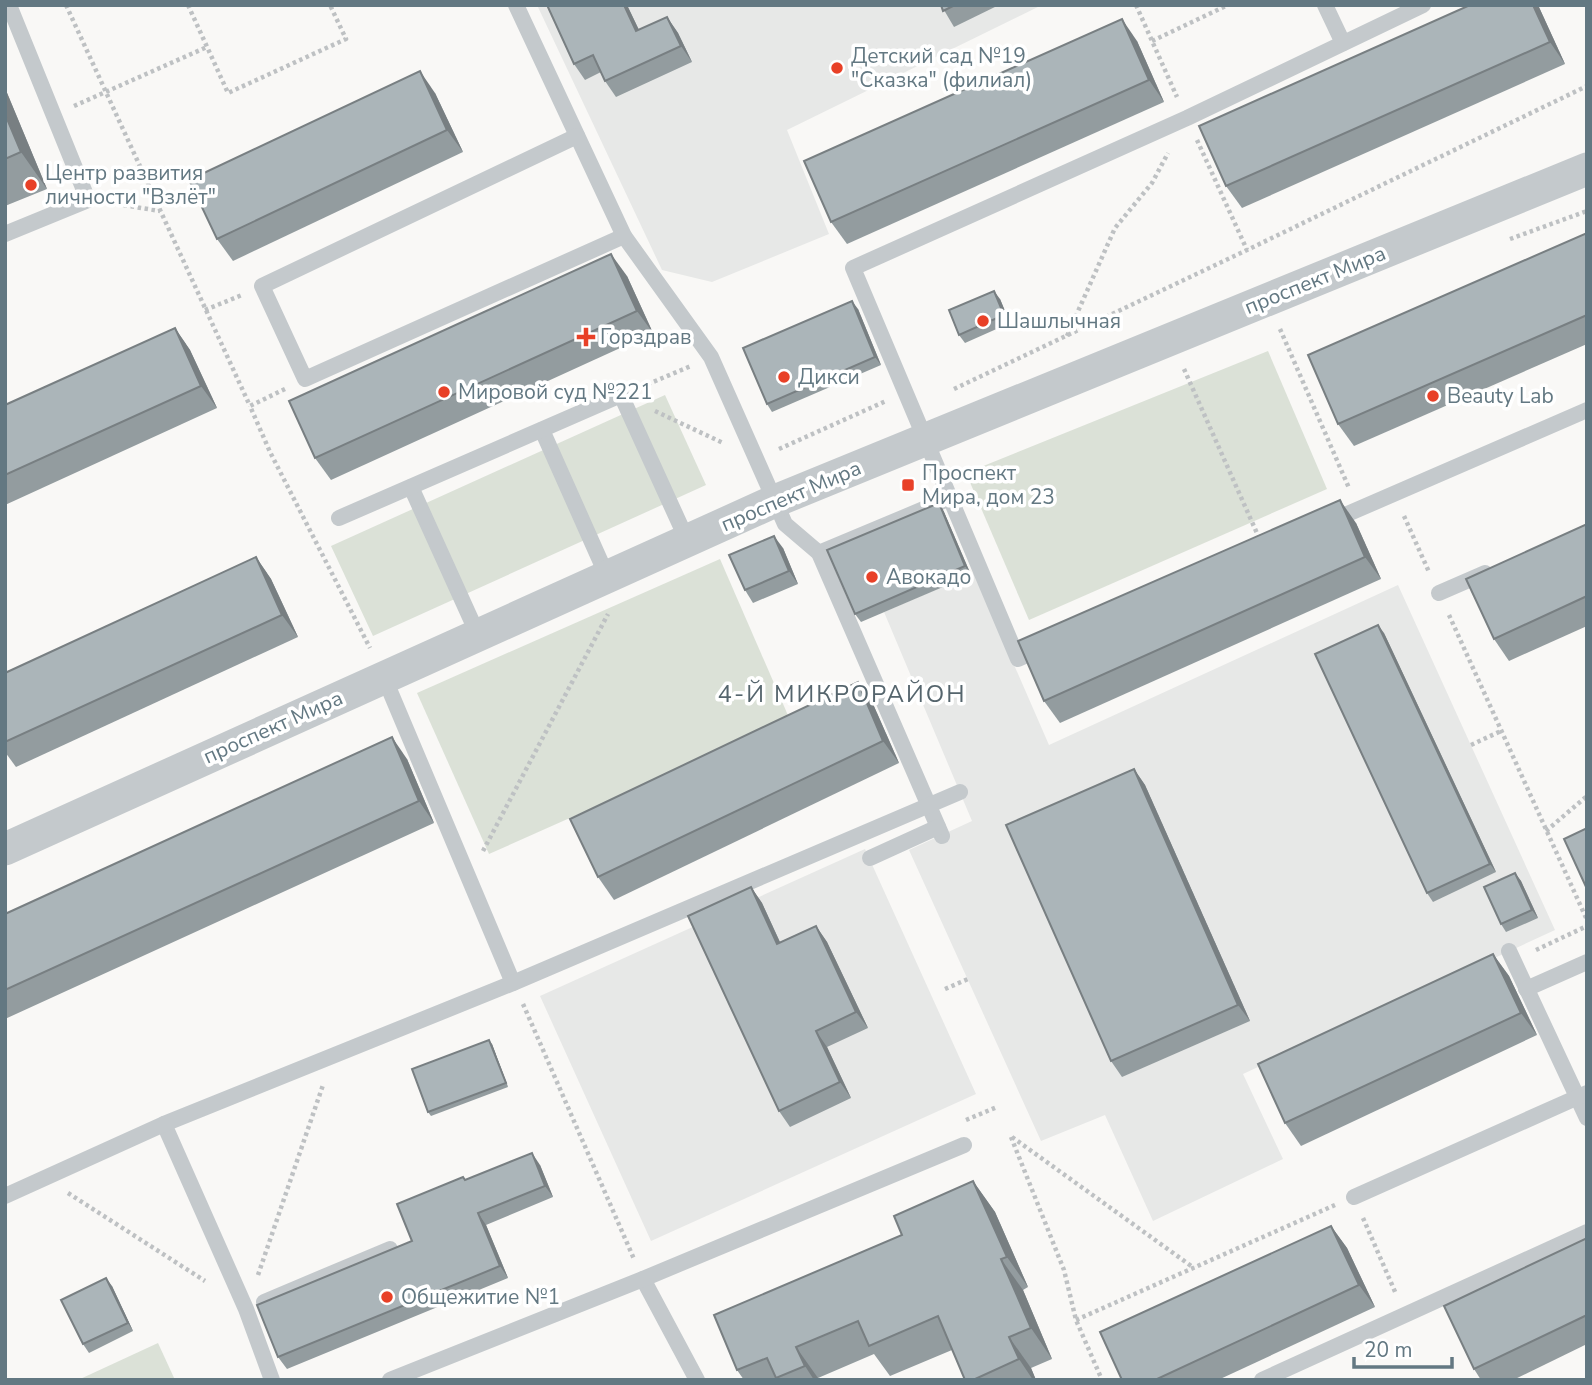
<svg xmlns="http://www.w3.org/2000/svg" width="1592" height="1385" viewBox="0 0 1592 1385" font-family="'Nunito Sans',sans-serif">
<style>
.built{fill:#e7e8e7}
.green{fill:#dbe1d7}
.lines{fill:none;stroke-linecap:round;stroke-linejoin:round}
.path{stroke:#bec1c3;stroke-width:4.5;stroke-dasharray:3.5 3.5;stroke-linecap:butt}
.service{stroke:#c4c9cc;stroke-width:16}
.minor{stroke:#c4c9cc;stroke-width:33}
.wall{fill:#939c9f}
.shaded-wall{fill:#787f82}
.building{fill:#abb5b9;stroke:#787f82;stroke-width:2}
.poi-dot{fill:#e84027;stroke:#fff;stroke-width:2.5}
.labels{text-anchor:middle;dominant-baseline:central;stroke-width:7;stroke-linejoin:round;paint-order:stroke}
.poi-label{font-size:21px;fill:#637882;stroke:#fff;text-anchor:start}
.street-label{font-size:21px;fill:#637882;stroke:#fff}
.quarter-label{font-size:24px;letter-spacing:2px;fill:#55656d;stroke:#fff}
</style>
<rect width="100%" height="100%" fill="#f9f8f6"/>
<!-- built -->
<g class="built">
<polygon points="537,5 1042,5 787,130 829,234 712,282 662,270"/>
<polygon points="974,573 1049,745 1398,585 1555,930 1243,1074 1283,1159 1153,1221 1105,1115 1041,1141 909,850 972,821 884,612"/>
<polygon points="865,849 976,1094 651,1241 540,996"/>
</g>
<!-- green -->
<g class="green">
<polygon points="1268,351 1327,489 1029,620 966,473"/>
<polygon points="665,395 706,485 373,636 331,546"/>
<polygon points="720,559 790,720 489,854 417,693"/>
<polygon points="158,1343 175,1380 78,1380"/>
</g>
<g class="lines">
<!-- path -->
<g class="path">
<polyline points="66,5 250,406"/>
<polyline points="188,5 228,93 346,39 330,5"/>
<polyline points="1136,5 1177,97"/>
<polyline points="1152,41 1228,5"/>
<polyline points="74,106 207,47"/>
<polyline points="1197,140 1247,250"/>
<polyline points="110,203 160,211"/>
<polyline points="1510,239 1587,211"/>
<polyline points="205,310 242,295"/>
<polyline points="1280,329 1349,488"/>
<polyline points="1067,336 1115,228 1152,183 1168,153"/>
<polyline points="1184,369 1260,540"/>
<polyline points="641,387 691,366"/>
<polyline points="285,389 250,406 270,452 370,648"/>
<polyline points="954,389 1247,250 1587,86"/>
<polyline points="655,411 723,443"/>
<polyline points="779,449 886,401"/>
<polyline points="1404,516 1429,572"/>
<polyline points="1449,615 1587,920"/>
<polyline points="1471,745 1501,731"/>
<polyline points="1546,831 1587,796"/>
<polyline points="483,851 608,614"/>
<polyline points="1536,950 1587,926"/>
<polyline points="945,989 968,979"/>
<polyline points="523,1004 634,1259"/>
<polyline points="966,1120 997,1107"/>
<polyline points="1011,1137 1064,1270 1076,1320 1102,1380"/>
<polyline points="1012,1137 1194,1268"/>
<polyline points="68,1193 205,1281"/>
<polyline points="1363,1218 1396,1294"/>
<polyline points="258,1275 323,1085"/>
<polyline points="1076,1320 1335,1205"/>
</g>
<!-- service -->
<g class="service">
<polyline points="516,5 624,236 711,357 785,524 819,553 942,836"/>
<polyline points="1325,5 1343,43"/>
<polyline points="577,136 262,286 305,379 624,236"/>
<polyline points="5,234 88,200 9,5"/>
<polyline points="542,430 607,576"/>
<polyline points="411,487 478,635"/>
<polyline points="339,518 621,395 687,540"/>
<polyline points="1329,522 1587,410"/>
<polyline points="819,553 950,498"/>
<polyline points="1439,593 1485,573"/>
<polyline points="1043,648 1018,659 853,268 1187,118 1423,5"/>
<polyline points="384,677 513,983"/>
<polyline points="870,858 938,827"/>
<polyline points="1509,951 1587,1118"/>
<polyline points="1526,989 1587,962"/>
<polyline points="164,1124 246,1309 272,1380"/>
<polyline points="5,1196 164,1124 513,983 960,792"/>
<polyline points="1354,1197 1587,1093"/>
<polyline points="643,1279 697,1380"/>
<polyline points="264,1302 390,1249"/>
<polyline points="390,1380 643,1279 964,1145"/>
<polyline points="1262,1380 1587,1232"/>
</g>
<!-- minor -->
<polyline class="minor" points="5,849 775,501 1587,169"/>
</g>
<!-- wall -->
<g class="wall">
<polygon points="547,5 627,5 639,30 667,17 678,33 692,62 616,97 605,81 601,72 585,80 574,64"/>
<polygon points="941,5 999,5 954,27"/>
<polygon points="1538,5 1565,64 1242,208 1226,186"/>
<polygon points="1137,41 1164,102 847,244 831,222"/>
<polygon points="5,88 47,189 5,206"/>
<polygon points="435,93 463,152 233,261 217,239"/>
<polygon points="1587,233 1587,344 1354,446 1338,424"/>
<polygon points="627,276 653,333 331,480 315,458"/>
<polygon points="1000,299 1010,323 965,343 959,335"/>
<polygon points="858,309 881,365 772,412 767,404"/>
<polygon points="175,328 190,350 217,408 5,505 5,405"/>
<polygon points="939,503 944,512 971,575 861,622 855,614"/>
<polygon points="1356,523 1381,579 1060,723 1044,701"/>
<polygon points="1587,524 1587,626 1509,661 1494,639"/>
<polygon points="783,548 798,584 753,603 745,590"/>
<polygon points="256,557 271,579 298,637 16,767 5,752 5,673"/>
<polygon points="1384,633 1496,872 1433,902 1427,893"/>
<polygon points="873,704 899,763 614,900 598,877"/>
<polygon points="407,759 434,823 5,1019 5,914"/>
<polygon points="1134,769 1145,785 1250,1021 1122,1077 1111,1061"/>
<polygon points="1515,873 1521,881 1538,918 1506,932 1501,924"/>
<polygon points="751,887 762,903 780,942 816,926 827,942 868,1028 827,1047 851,1098 790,1127 779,1111"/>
<polygon points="1493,954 1509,976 1537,1035 1301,1146 1285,1123"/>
<polygon points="492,1044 508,1087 431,1116 428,1112"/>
<polygon points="540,1165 553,1197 486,1225 508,1278 287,1369 278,1357 412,1241 463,1177 465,1180"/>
<polygon points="973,1181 995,1212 1028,1287 1023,1290 1052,1359 1031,1368 1036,1380 965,1380 952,1350 890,1376 874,1354 818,1378 819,1380 744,1380 737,1370 902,1235"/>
<polygon points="1331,1226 1347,1248 1375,1307 1218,1380 1122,1380"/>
<polygon points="1587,1238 1587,1344 1513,1380 1481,1380 1474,1369"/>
<polygon points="112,1286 133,1331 89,1353 83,1344"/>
</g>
<!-- shaded-wall -->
<g class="shaded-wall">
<polygon points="624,5 627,5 647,47 636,31"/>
<polygon points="1533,5 1538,5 1565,64 1550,42"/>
<polygon points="667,17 678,33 692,62 681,46"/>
<polygon points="1122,19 1137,41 1164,102 1149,80"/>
<polygon points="420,71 435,93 463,152 447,130"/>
<polygon points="5,88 47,189 21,152 5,114"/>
<polygon points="611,254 627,276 653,333 637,311"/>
<polygon points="994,291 1000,299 1010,323 1004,315"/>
<polygon points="852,301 858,309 881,365 875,357"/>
<polygon points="175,328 190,350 217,408 201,386"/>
<polygon points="1340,500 1356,523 1381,579 1365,557"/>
<polygon points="939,503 944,512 971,575 965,566"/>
<polygon points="774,536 783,548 798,584 789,571"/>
<polygon points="256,557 271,579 298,637 282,615"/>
<polygon points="1378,625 1384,633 1496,872 1490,864"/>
<polygon points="858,682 873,704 899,763 883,741"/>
<polygon points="392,737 407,759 434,823 419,801"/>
<polygon points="1134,769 1145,785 1250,1021 1238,1005"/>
<polygon points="1515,873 1521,881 1538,918 1532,910"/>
<polygon points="751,887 762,903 788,960 777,944"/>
<polygon points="816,926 827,942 868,1028 856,1012"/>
<polygon points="1493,954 1509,976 1537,1035 1521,1013"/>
<polygon points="816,1031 827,1047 851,1098 840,1082"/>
<polygon points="489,1040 492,1044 508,1087 506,1083"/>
<polygon points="532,1153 540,1165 553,1197 545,1186"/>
<polygon points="973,1181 995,1212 1028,1287 1007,1257"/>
<polygon points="478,1213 486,1225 508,1278 500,1266"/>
<polygon points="1331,1226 1347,1248 1375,1307 1359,1285"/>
<polygon points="1001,1259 1023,1290 1052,1359 1031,1328"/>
<polygon points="106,1278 112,1286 133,1331 128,1323"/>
<polygon points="1009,1337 1031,1368 1036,1380 1033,1380 1019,1359"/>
<polygon points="796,1347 818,1378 819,1380 814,1380 805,1366"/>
</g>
<!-- building -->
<g class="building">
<polygon points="547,5 624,5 636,31 667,17 681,46 605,81 593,55 574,64"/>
<polygon points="941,5 955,5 943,11"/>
<polygon points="1470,5 1533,5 1550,42 1226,186 1199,126"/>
<polygon points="1122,19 1149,80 831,222 804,161"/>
<polygon points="420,71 447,130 217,239 189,180"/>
<polygon points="5,114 21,152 5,159"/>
<polygon points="1587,233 1587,315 1338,424 1308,355"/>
<polygon points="611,254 637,311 315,458 289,401"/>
<polygon points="994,291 1004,315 959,335 949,310"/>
<polygon points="852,301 875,357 767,404 743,348"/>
<polygon points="175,328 201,386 5,475 5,405"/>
<polygon points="1340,500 1365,557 1044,701 1018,641"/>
<polygon points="939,503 965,566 855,614 827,550"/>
<polygon points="1587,524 1587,596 1494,639 1466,579"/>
<polygon points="774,536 789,571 745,590 729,555"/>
<polygon points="256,557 282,615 5,742 5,673"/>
<polygon points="1378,625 1490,864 1427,893 1315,654"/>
<polygon points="858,682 883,741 598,877 570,819"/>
<polygon points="392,737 419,801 5,990 5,914"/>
<polygon points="1134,769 1238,1005 1111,1061 1006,825"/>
<polygon points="1587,828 1587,889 1564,839"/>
<polygon points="1515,873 1532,910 1501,924 1484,887"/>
<polygon points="751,887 777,944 816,926 856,1012 816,1031 840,1082 779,1111 688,916"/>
<polygon points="1493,954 1521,1013 1285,1123 1258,1064"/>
<polygon points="489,1040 506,1083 428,1112 412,1069"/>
<polygon points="532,1153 545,1186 478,1213 500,1266 278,1357 257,1305 412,1241 397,1204 463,1177 465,1180"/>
<polygon points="973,1181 1007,1257 1001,1259 1031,1328 1009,1337 1019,1359 973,1380 965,1380 938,1316 869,1346 858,1321 796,1347 805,1366 776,1378 767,1358 737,1370 714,1315 902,1235 894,1216"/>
<polygon points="1331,1226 1359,1285 1155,1380 1122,1380 1100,1332"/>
<polygon points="1587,1238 1587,1315 1474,1369 1444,1306"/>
<polygon points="106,1278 128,1323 83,1344 61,1300"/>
</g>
<!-- markers -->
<g class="poi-dot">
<circle cx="837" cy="68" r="7"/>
<circle cx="31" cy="185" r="7"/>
<circle cx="983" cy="321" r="7"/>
<path d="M582.5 326.5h7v7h7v7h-7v7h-7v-7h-7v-7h7z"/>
<circle cx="784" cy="377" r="7"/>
<circle cx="444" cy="392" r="7"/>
<circle cx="1433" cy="396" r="7"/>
<rect x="901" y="478" width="14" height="14" rx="3.5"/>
<circle cx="872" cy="577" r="7"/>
<circle cx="387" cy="1297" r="7"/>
</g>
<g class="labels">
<!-- poi labels -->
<g class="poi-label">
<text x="851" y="56">Детский сад №19<tspan x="851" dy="24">"Сказка" (филиал)</tspan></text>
<text x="45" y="173">Центр развития<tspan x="45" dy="24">личности "Взлёт"</tspan></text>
<text x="997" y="321">Шашлычная</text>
<text x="600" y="337">Горздрав</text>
<text x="798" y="377">Дикси</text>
<text x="458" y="392">Мировой суд №221</text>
<text x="1447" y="396">Beauty Lab</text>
<text x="922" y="473">Проспект<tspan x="922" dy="24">Мира, дом 23</tspan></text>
<text x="886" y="577">Авокадо</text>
<text x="401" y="1297">Общежитие №1</text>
</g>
<!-- street labels -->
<g class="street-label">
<text transform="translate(1315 280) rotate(-22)">проспект Мира</text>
<text transform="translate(791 496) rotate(-23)">проспект Мира</text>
<text transform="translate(273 727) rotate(-24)">проспект Мира</text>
</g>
<!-- quarter labels -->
<g class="quarter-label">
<text x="842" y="694">4-Й МИКРОРАЙОН</text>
</g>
</g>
<!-- border -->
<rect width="1592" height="1385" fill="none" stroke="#637882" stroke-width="14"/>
<!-- scale -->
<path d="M1354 1357v10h98v-10" fill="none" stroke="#637882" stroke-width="3.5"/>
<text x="1364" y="1357" font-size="21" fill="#637882" stroke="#ffffff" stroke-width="5" paint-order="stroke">20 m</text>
</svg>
